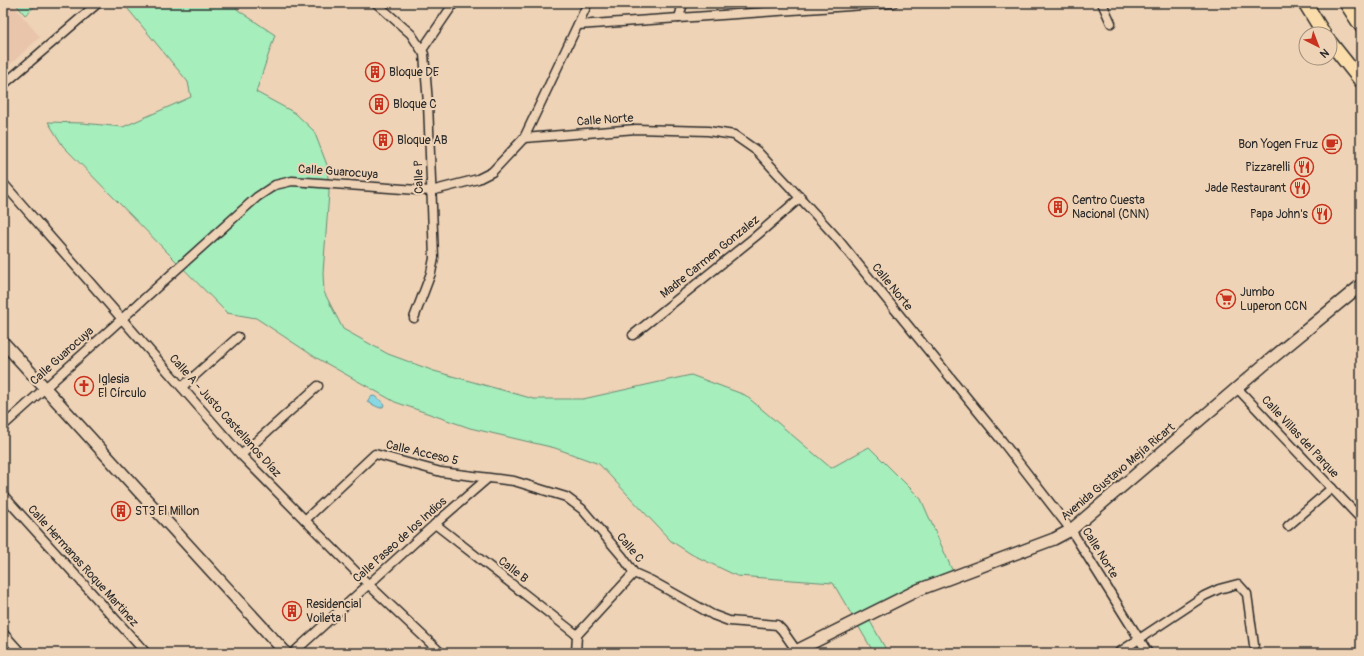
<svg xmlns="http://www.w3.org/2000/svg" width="1364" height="656" viewBox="0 0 1364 656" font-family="Pangolin,sans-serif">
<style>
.built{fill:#e8c5ab}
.green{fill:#a6eebc;stroke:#688c74}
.water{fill:#88d8e4;stroke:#63939a}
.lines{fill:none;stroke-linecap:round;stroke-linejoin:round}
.minor-casing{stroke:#2b2b2b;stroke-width:11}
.tertiary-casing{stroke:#2b2b2b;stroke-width:14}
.primary-casing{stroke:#2b2b2b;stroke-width:16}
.minor{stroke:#efd3b6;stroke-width:8}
.tertiary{stroke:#efd3b6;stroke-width:11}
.primary{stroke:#fbddab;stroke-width:13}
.labels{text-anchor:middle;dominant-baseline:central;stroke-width:4;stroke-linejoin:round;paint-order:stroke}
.poi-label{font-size:12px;fill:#2b2b2b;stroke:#efd3b6;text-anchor:start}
.street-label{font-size:12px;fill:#2b2b2b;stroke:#efd3b6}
</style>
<rect width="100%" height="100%" fill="#efd3b6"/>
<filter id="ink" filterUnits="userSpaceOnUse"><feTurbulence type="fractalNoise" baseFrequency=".025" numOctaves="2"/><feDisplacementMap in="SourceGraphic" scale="8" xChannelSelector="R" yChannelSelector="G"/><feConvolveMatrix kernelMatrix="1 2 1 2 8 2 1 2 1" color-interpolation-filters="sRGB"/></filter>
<g filter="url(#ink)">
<!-- built -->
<polygon class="built" points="3,3 11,3 40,37 3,71"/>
<!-- green -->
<g class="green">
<polygon points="15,3 39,3 25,15"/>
<polygon points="123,3 232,3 238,10 275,35 256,92 295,113 314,131 327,165 329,193 323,273 324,292 343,329 388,354 434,371 534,399 583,399 691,375 745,395 831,468 869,447 921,499 953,572 866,614 888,653 874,653 833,583 737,576 691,554 671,541 599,464 555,448 470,428 395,402 315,357 256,318 227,313 63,146 48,122 82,123 123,127 191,97 188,82"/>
</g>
<!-- water -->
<polygon class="water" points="374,396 382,401 384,406 380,408 367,402 370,397"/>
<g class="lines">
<defs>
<g id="minor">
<polyline points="376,3 411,34 424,54 428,103 434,258 431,273 414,318"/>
<polyline points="1102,3 1111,23"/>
<polyline points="679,18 683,3"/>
<polyline points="578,25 893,3"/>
<polyline points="422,50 454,3"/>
<polyline points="3,85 98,3"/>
<polyline points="524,138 636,129 708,131 734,135 757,151 836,237 1002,441 1071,530 1148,653"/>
<polyline points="3,183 241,455 368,584 441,653"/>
<polyline points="633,335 756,236 801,197"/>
<polyline points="182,387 238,337"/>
<polyline points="1237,388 1361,519"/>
<polyline points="3,426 257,197 275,185 292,181 431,191 478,179 492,172 524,138 588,3"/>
<polyline points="241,455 318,386"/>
<polyline points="3,495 146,653"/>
<polyline points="305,520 375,454 441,472 514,481 566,497 582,509 622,556 634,573 652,581 713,615 729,621 777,625 782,630 796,650"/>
<polyline points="435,524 577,635"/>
<polyline points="1288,526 1332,488"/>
<polyline points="3,633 21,653"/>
<polyline points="293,653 435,524 488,478"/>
<polyline points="576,653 577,635 634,573"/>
<polyline points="1118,653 1204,596 1219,589 1238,584 1247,594 1254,645"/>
</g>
<g id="tertiary">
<polyline points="3,342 286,653"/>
<polyline points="792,653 918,590 1054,539 1071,530 1265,364 1361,285"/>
</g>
<g id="primary">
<polyline points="1305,3 1324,34"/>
<polyline points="1346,3 1361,26"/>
<polyline points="1330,42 1361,81"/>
</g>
</defs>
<!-- minor casing -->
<use href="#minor" class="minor-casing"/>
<!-- tertiary casing -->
<use href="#tertiary" class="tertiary-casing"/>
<!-- primary casing -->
<use href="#primary" class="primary-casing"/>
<!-- minor -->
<use href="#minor" class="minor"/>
<!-- tertiary -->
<use href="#tertiary" class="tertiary"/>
<!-- primary -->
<use href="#primary" class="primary"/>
</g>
</g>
<!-- icons -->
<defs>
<symbol id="building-ring" viewBox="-11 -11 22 22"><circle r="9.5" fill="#efd3b6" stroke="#c8321e" stroke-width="1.5"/><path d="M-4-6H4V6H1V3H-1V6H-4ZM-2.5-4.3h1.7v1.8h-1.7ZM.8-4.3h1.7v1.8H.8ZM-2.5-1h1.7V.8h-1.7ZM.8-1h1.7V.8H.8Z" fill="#c8321e"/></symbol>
<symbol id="cafe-ring" viewBox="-11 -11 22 22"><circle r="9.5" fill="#efd3b6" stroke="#c8321e" stroke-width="1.5"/><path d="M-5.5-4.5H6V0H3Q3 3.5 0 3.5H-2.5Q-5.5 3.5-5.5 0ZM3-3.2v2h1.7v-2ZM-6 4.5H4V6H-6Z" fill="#c8321e"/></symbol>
<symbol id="restaurant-ring" viewBox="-11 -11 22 22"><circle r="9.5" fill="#efd3b6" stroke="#c8321e" stroke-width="1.5"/><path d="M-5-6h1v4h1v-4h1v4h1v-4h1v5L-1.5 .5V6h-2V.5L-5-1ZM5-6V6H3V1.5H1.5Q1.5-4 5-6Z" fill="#c8321e"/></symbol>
<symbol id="supermarket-ring" viewBox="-11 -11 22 22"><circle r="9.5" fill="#efd3b6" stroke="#c8321e" stroke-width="1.5"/><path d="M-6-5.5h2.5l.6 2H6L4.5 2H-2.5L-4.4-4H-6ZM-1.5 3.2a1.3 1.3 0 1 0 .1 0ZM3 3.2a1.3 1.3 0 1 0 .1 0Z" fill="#c8321e"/></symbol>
<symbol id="church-ring" viewBox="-11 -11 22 22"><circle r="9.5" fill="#efd3b6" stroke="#c8321e" stroke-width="1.5"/><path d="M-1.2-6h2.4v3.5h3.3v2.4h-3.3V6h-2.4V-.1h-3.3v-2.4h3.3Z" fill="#c8321e"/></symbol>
</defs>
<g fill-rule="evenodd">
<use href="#building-ring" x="364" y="61" width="22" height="22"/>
<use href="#building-ring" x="368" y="93" width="22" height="22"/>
<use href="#building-ring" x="372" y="129" width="22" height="22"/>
<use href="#cafe-ring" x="1321" y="133" width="22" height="22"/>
<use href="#restaurant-ring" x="1293" y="156" width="22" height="22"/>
<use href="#restaurant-ring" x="1289" y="177" width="22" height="22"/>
<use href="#building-ring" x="1047" y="196" width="22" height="22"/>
<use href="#restaurant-ring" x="1311" y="203" width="22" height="22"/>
<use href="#supermarket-ring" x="1215" y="288" width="22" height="22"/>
<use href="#church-ring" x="73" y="375" width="22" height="22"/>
<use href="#building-ring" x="110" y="500" width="22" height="22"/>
<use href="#building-ring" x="281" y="600" width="22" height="22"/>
</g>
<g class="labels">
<!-- poi labels -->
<g class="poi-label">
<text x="389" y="72">Bloque DE</text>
<text x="393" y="104">Bloque C</text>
<text x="397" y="140">Bloque AB</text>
<text x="1318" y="144" text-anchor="end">Bon Yogen Fruz</text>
<text x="1290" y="167" text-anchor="end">Pizzarelli</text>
<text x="1286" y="188" text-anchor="end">Jade Restaurant</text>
<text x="1072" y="200">Centro Cuesta<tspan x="1072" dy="14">Nacional (CNN)</tspan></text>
<text x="1308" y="214" text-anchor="end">Papa John's</text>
<text x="1240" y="292">Jumbo<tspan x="1240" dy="14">Luperon CCN</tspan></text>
<text x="98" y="379">Iglesia<tspan x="98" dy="14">El Círculo</tspan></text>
<text x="135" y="511">ST3 El Millon</text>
<text x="306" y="604">Residencial<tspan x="306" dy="14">Voileta I</tspan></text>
</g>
<!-- street labels -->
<g class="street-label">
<text transform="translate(605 120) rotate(-4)">Calle Norte</text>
<text transform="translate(338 172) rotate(4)">Calle Guarocuya</text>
<text transform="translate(419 177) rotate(-92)">Calle P</text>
<text transform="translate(710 257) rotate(-39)">Madre Carmen Gonzalez</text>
<text transform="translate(892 287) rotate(51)">Calle Norte</text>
<text transform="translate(62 356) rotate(-42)">Calle Guarocuya</text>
<text transform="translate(225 416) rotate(48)">Calle A - Justo Castellanos Díaz</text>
<text transform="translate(1300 437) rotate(47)">Calle Villas del Parque</text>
<text transform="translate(422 453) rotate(13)">Calle Acceso 5</text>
<text transform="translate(1118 472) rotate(-40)">Avenida Gustavo Mejía Ricart</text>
<text transform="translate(400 540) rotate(-42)">Calle Paseo de los Indios</text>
<text transform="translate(630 548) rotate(50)">Calle C</text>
<text transform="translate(1100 553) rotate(58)">Calle Norte</text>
<text transform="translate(83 566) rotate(48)">Calle Hermanas Roque Martinez</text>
<text transform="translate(513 570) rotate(38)">Calle B</text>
</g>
</g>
<!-- margin -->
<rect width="1364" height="656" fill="none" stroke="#efd3b6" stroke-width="16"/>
<rect x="8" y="8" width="1348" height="640" fill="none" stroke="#2b2b2b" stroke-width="1.5" filter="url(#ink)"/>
<!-- north arrow -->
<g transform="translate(1318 46) rotate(138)"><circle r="19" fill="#efd3b6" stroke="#a1907e"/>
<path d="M0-3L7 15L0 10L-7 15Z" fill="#c8321e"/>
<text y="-6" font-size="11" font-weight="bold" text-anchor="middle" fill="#2b2b2b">N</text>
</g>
</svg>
